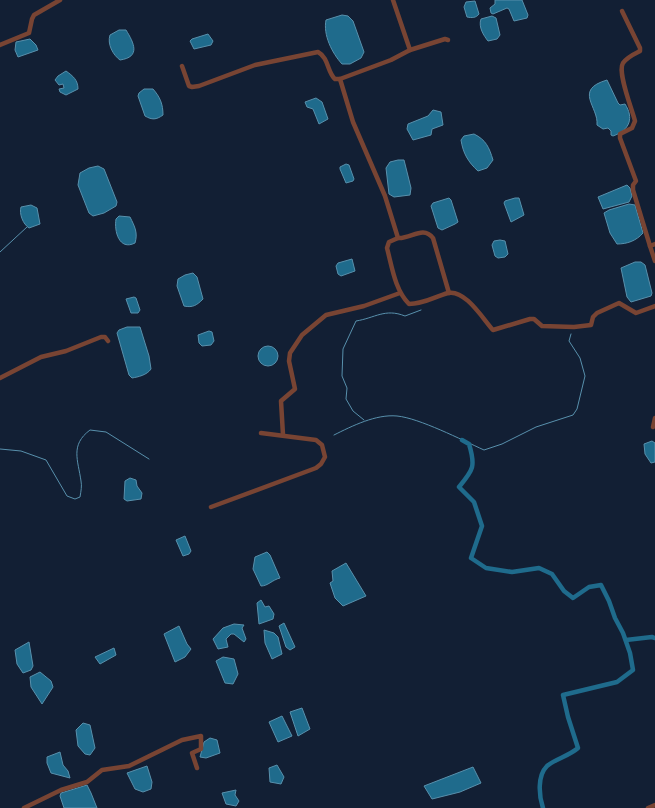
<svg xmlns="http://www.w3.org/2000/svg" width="655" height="808" viewBox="0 0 655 808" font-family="Signika,sans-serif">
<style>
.water{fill:#1f6b8c;stroke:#5890ac}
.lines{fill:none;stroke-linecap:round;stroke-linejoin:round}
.stream{stroke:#5890ac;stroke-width:1}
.canal{stroke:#1f6b8c;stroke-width:4.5}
.street{stroke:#784433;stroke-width:4.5}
</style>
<rect width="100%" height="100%" fill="#121f34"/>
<!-- water -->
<g class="water">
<polygon points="495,0 522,0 528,15 527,18 514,21 509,9 507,8 493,14 491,13 490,8 495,4"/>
<path d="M475,1L479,14C476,18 472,18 467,17L464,7L466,2Z"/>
<path d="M342,15L348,16L353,21L364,52L361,58L350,64H342C332,53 323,35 326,20Z"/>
<path d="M492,16L496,18L500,35L497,39L488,41C484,36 478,27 481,19Z"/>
<path d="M119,30H126C134,43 141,57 120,60C113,55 107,44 110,35Z"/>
<polygon points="208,34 213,41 211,45 194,49 190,41 192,39"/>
<polygon points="30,39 36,45 38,50 18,57 15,50 16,42"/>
<path d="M66,71C73,76 78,80 78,89L66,95L60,92L59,89L64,88L63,84L59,85L55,80L58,76Z"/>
<path d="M607,80L618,103L620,105L625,104C634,118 630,130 613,136L611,135V131L608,128L603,129L597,125C599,107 573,90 607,80Z"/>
<path d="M144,89H153C160,97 163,104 163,115C156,120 152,120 145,116L138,96L139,93Z"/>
<polygon points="316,98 322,102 328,119 319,124 313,109 307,107 305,102"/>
<polygon points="433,110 441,112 443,125 432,129 431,135 413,140 407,129 408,124 428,116"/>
<path d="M474,134C486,140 489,147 493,160L487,168L478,171C468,162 463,153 461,140L464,136Z"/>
<polygon points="398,160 404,160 411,188 410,195 394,197 389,194 386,168 390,162"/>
<polygon points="346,164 349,165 354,179 353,181 346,183 340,169 340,167"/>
<polygon points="98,166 104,169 117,202 116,206 104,213 93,216 89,213 78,185 80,173 89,168"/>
<polygon points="627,185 630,188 632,196 629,202 603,209 598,197"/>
<polygon points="449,198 451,200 458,222 455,224 442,230 438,228 431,206 433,203"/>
<polygon points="515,198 519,198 524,215 511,222 504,203 505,201"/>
<path d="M629,204L635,205L643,233C636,241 627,244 617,244L610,233L604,213L609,210Z"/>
<path d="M31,205L37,208L40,224L29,228C23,224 19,214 21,207Z"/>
<path d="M119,216L130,217C135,227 138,233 135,243C119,251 114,231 116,219Z"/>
<polygon points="500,240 505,241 508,254 505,257 498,258 495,256 492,245 494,241"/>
<polygon points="352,259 355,271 341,276 338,274 336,266 338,263"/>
<polygon points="635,262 641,262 645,265 652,293 651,296 631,302 627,297 621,268"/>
<path d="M193,273L197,277L203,299C197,305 193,308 184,306L177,286L178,279L185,275Z"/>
<polygon points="134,297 136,298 140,310 138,313 131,313 126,299"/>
<path d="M127,327H140L149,356L151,369C147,375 138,377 132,378L129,375L117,333L119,330Z"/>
<polygon points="209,331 212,332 214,341 211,345 202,346 199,343 198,335"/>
<circle cx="268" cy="356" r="10"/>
<polygon points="652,441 655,443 655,462 651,463 645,454 644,444"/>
<polygon points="130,478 136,480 137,486 142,493 141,499 127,501 124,499 125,481"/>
<polygon points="185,536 191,551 189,554 183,556 176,540"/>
<path d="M267,552L270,555L280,578C272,580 268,586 261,586L253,569L255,557Z"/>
<polygon points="346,563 366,596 343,606 335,598 330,583 333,581 332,571"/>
<polygon points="261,600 265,607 269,606 274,614 273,619 259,624 257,603"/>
<polygon points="284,623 295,647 290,650 286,647 279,626"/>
<polygon points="234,624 244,625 242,628 246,639 244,642 234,634 231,634 226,639 228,647 218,649 213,639 223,628"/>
<polygon points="179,626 187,644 191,649 185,657 175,662 164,634"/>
<polygon points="264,630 274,633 278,637 282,654 272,659 265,643"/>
<polygon points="29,642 33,666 31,670 23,673 17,664 15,650"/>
<polygon points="114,648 116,655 100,664 95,657"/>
<polygon points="223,657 234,659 238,674 233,684 225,683 216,661"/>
<polygon points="40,672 51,681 53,687 42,704 31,687 30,677"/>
<polygon points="302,708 310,729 298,736 290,712"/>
<polygon points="282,716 292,736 278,742 269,722"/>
<polygon points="83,723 90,725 95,748 90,755 85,754 78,746 76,730"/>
<polygon points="210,738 217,740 220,753 206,758 200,757 204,742"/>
<polygon points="60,752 63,765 68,771 70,778 51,773 47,763 47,757"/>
<polygon points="277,765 284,777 281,784 270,782 269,768"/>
<polygon points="147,766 152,782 151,789 143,792 135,789 127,773"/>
<polygon points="473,767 481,783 460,792 432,799 424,786"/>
<polygon points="87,785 91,793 97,808 64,808 60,796 61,793"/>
<polygon points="236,790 235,795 239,801 236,806 226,804 222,793"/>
</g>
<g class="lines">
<!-- stream -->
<g class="stream">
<polyline points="0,252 27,227"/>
<path d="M364,420L353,411L346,399L347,388L342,376L343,349L356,321C375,318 385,308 405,316L421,310"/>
<path d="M334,435C352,426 376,414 397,416C419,418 462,440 484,450L502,444L536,427L573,415L577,409L585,376L580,358L569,341L571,334"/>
<path d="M0,449L21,451L46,460L67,496L75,499L80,497C81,491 82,486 81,481C78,460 70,445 90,430L106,432L149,459"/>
</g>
<!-- canal -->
<g class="canal">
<path d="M462,440L469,444C476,467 473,470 459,487L474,502L482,526L471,558L486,568L512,572L539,568L552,574L564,591L573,598L589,587L601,585L609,601L615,618L623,633L630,653L633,670L617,682L563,695L568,717L578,748C569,756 555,759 547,766C537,776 539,796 543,808"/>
<polyline points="626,640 652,637 655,638"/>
</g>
<!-- street -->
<g class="street">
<path d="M622,11L640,48V51C634,54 627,57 623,63C617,72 632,109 635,121L632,128L620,134V138L636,181L633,185V190L650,246"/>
<polyline points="0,45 29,33 32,19 34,15 60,0"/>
<polyline points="410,50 445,39 448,40"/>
<path d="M182,66L189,86L192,87L199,86L255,65L318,52C329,58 327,72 335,79H340L391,60L410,50L393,0"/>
<path d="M340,79L353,122L385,196L398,238C411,239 423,225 433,238L449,293"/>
<path d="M398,238L389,242L387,248C392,267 395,290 409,304C424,304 434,297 448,293C465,289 483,319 493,330L530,319H534L542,326L574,327L591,325L593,317L597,313L619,303L636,313L655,306"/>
<polyline points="655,244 650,246 655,261"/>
<polyline points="0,378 41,357 66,351 101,337 105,337 108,341"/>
<polyline points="653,427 655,418"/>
<polyline points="283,435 281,401 295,389 289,361 290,353 302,335 326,315 364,306 400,293"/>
<polyline points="211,507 316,468 321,464 325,457 322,445 316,440 261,433"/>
<polyline points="24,808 61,790 87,782 102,770 129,766 182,740 201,736 201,749 192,753 197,768"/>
<polyline points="648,808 655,805"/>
</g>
</g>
</svg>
